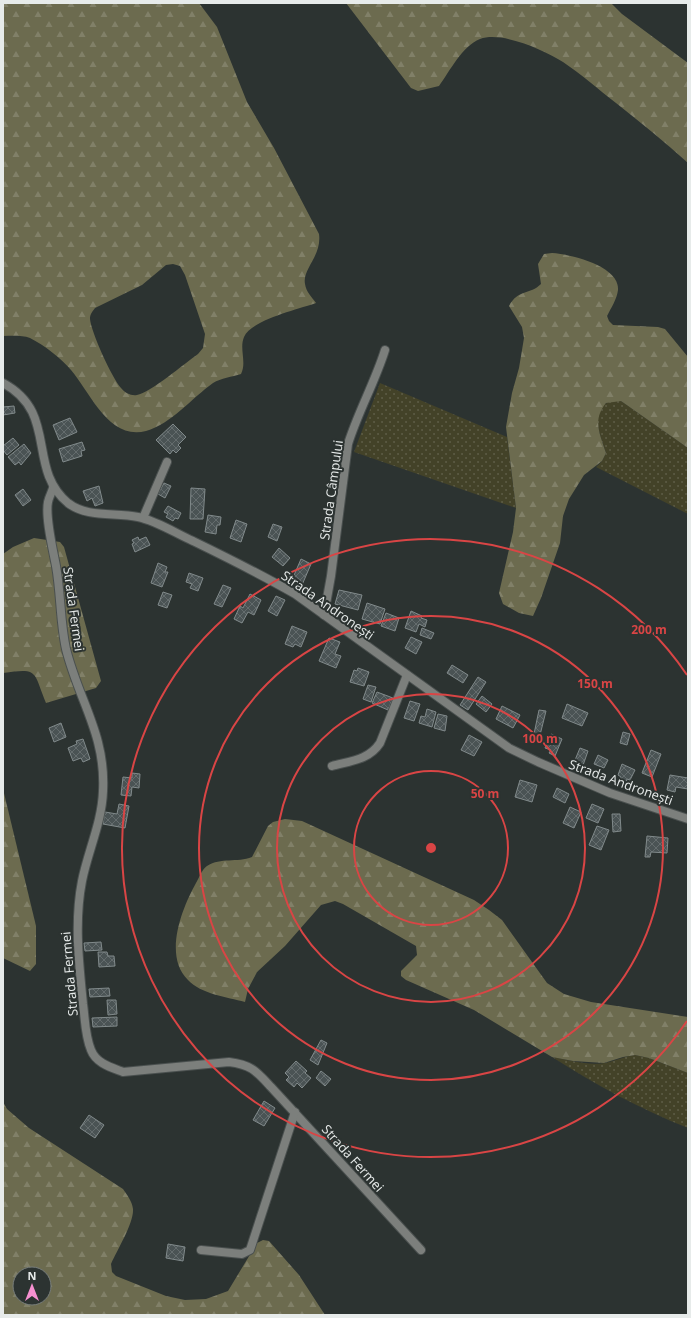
<svg xmlns="http://www.w3.org/2000/svg" width="691" height="1318" viewBox="0 0 691 1318" font-family="'Open Sans',sans-serif">
<style>
.grass{fill:url(#grass-dots)}
.forest{fill:url(#forest-firs);fill-rule:evenodd}
.building{fill:url(#building-cross-hatch);stroke:#818a8b}
.lines{fill:none;stroke-linecap:round;stroke-linejoin:round}
.minor-casing{stroke:#4a504f;stroke-width:10}
.tertiary-casing{stroke:#4a504f;stroke-width:10}
.minor{stroke:#7c7f7c;stroke-width:8}
.tertiary{stroke:#7c7f7c;stroke-width:8}
.ring{fill:none;stroke:#d94545;stroke-width:2}
.labels{text-anchor:middle;dominant-baseline:central;stroke-width:4;stroke-linejoin:round;paint-order:stroke}
.street-label{font-size:13px;fill:#e7ebea;stroke:#2c3331}
.centre{fill:#d94545;stroke:#2c3331;stroke-width:2}
.ring-label{font-size:12px;text-anchor:middle;font-weight:bold;fill:#d94545;stroke:#2c3331;stroke-width:4;stroke-linejoin:round;paint-order:stroke}
</style>
<defs>
<pattern id="grass-dots" width="8" height="8" patternUnits="userSpaceOnUse"><rect width="8" height="8" fill="#434228"/><path d="M2 2h.1M6 6h.1" fill="none" stroke="#5e5d47" stroke-width="1.8" stroke-linecap="round"/></pattern>
<pattern id="forest-firs" width="22" height="20" patternUnits="userSpaceOnUse"><rect width="22" height="20" fill="#6c6b4f"/><path d="M5 1l3.5 6h-7zM16 11l3.5 6h-7z" fill="#818068"/></pattern>
<pattern id="building-cross-hatch" width="8" height="8" patternUnits="userSpaceOnUse"><rect width="8" height="8" fill="#4a5354"/><path d="M0 0l8 8M0 8l8-8" fill="none" stroke="#646c6d"/></pattern>
</defs>
<rect width="100%" height="100%" fill="#2c3331"/>
<!-- grass -->
<g class="grass">
<polygon points="380,383 507,437 516,508 354,452"/>
<path d="M612,401H621L688,448V514L596,467L602,461L606,453C601,436 587,408 612,401Z"/>
<path d="M635,1055L649,1058L688,1073V1128C640,1109 596,1085 552,1057C568,1060 589,1066 605,1063C616,1061 624,1056 635,1055Z"/>
</g>
<!-- forest -->
<g class="forest">
<path d="M3,3H199L217,27L247,102L274,148L319,234C322,256 302,269 305,284C306,292 312,297 316,303C299,309 251,320 244,337C239,349 247,362 241,374C232,377 221,378 213,383C192,398 171,424 146,431C109,441 90,392 71,370C61,358 44,345 30,338C22,335 11,336 3,336ZM173,264L180,266L185,275L205,334L203,348L198,354C185,363 150,393 137,395C131,396 125,393 121,388C112,378 91,332 90,319C90,314 92,312 95,308L142,285L166,265Z"/>
<path d="M346,3H611L622,14L688,63V163C665,142 640,122 616,103C598,89 581,74 563,62C544,50 502,31 480,39C462,46 450,71 439,86L418,91L411,88Z"/>
<path d="M552,253C570,254 620,266 618,290C617,299 611,308 607,316L609,321L613,325L658,327L665,329L688,357V448L621,401L606,403C592,420 600,434 606,453L602,461L584,475L569,499L563,516L560,543L541,598L533,616L519,613L503,604L499,593L513,532L516,508L506,427L512,393L519,368L524,338L522,327L509,306C518,289 530,295 541,284L538,264L544,254Z"/>
<path d="M34,538L60,542L64,547L101,681L96,688L46,703C33,671 39,668 3,673V554L13,547Z"/>
<polygon points="3,789 36,926 36,964 30,971 3,958"/>
<path d="M285,819L302,821L474,900L489,910L502,920L547,983L564,994L591,1002L688,1017V1073L649,1058L635,1055L623,1057L604,1063L573,1061L552,1057L474,1010L406,980L401,976V971L417,955L416,946L343,904L335,901L321,905L285,946L257,972L248,989L245,1002C227,997 201,994 188,980C163,956 182,908 196,883C199,878 202,869 207,866C221,857 237,863 252,857L268,826L273,822Z"/>
<path d="M3,1102L7,1109L29,1128L123,1189C127,1195 132,1201 133,1209C134,1223 117,1250 111,1264L112,1272L116,1276L166,1296L185,1300L206,1299L228,1291L257,1243L263,1240L269,1241L299,1275L325,1315H3ZM20,1274H44V1298H20Z"/>
</g>
<!-- building -->
<g class="building">
<polygon points="14,406 15,413 3,415 3,407"/>
<polygon points="70,418 77,432 59,440 53,425"/>
<polygon points="173,424 186,437 178,445 181,448 176,453 173,450 170,454 156,440"/>
<polygon points="13,438 19,445 7,455 3,450 3,446"/>
<polygon points="82,442 85,450 81,451 82,456 63,462 59,449"/>
<polygon points="24,444 31,453 21,465 19,462 15,465 8,457"/>
<polygon points="164,483 171,486 165,498 158,494"/>
<polygon points="99,486 103,503 95,506 92,498 87,501 83,491"/>
<polygon points="191,488 205,489 203,519 190,519"/>
<polygon points="23,489 31,500 23,506 15,495"/>
<polygon points="168,506 181,513 178,519 175,518 173,521 166,517 168,514 164,512"/>
<polygon points="208,515 221,517 220,525 217,525 216,534 205,532"/>
<polygon points="236,520 247,524 241,542 230,538"/>
<polygon points="273,524 282,527 277,541 268,537"/>
<polygon points="138,537 139,540 146,537 150,545 135,552 132,544 134,543 132,540"/>
<polygon points="279,548 290,558 283,566 272,557"/>
<polygon points="301,559 311,564 302,585 292,580"/>
<polygon points="158,563 167,567 165,572 168,572 162,587 151,583"/>
<polygon points="189,573 203,578 198,591 190,588 192,584 186,582"/>
<polygon points="223,585 231,588 222,607 214,604"/>
<polygon points="339,590 362,595 358,610 335,604"/>
<polygon points="163,592 172,595 167,608 158,605"/>
<polygon points="250,594 261,600 254,615 248,612 242,623 234,619 240,606 243,608"/>
<polygon points="276,596 285,600 277,616 268,611"/>
<polygon points="367,603 385,609 380,624 362,619"/>
<polygon points="411,611 422,616 421,618 427,620 425,627 419,624 416,632 405,628"/>
<polygon points="386,613 399,618 395,631 381,626"/>
<polygon points="292,626 307,632 301,647 295,644 293,647 285,644"/>
<polygon points="422,628 434,633 431,639 420,635"/>
<polygon points="411,637 422,642 416,654 405,648"/>
<polygon points="329,638 340,642 335,654 341,656 336,668 319,661"/>
<polygon points="452,665 468,675 463,683 447,673"/>
<polygon points="358,668 369,672 364,686 350,682 354,670 357,671"/>
<polygon points="478,677 486,682 468,710 460,705"/>
<polygon points="368,685 376,687 371,702 363,699"/>
<polygon points="377,692 393,698 388,710 372,703"/>
<polygon points="482,696 492,704 486,712 476,704"/>
<polygon points="410,701 420,704 414,721 404,718"/>
<polygon points="567,704 588,713 582,726 562,718"/>
<polygon points="502,706 520,715 513,728 496,719"/>
<polygon points="427,709 436,712 432,727 419,723 421,716 425,717"/>
<polygon points="539,710 546,711 540,735 534,734"/>
<polygon points="438,714 447,716 445,731 434,728"/>
<polygon points="61,723 66,737 54,742 49,728"/>
<polygon points="623,732 630,734 627,745 620,743"/>
<polygon points="551,734 562,739 555,756 549,753 551,750 545,748"/>
<polygon points="469,735 482,742 474,756 461,750"/>
<polygon points="83,739 90,759 83,762 81,758 73,761 68,748 77,744 76,741"/>
<polygon points="580,748 588,751 581,771 575,769 578,761 575,760"/>
<polygon points="651,750 661,754 652,777 642,773"/>
<polygon points="598,755 608,760 604,768 594,764"/>
<polygon points="622,764 635,770 630,780 627,779 626,783 620,780 621,777 618,775"/>
<polygon points="132,773 140,774 139,788 132,787 131,796 121,795 123,777 132,778"/>
<polygon points="670,775 688,778 688,789 676,787 675,792 667,790"/>
<polygon points="520,780 537,785 532,802 515,797"/>
<polygon points="557,788 569,794 565,803 553,797"/>
<polygon points="119,804 129,806 125,828 103,824 105,812 117,814"/>
<polygon points="592,804 604,809 598,823 586,818"/>
<polygon points="570,807 581,812 574,828 563,823"/>
<polygon points="612,814 620,814 621,831 613,832"/>
<polygon points="597,826 609,830 601,850 589,845"/>
<polygon points="647,836 668,838 667,853 651,852 650,857 645,857"/>
<polygon points="101,942 102,950 85,951 84,943"/>
<polygon points="98,952 107,952 108,956 114,956 115,966 99,967"/>
<polygon points="109,988 110,996 90,997 89,989"/>
<polygon points="107,1000 116,1000 117,1014 108,1015"/>
<polygon points="117,1017 117,1026 93,1027 92,1018"/>
<polygon points="321,1040 327,1043 318,1065 310,1060"/>
<polygon points="296,1061 307,1071 305,1073 311,1078 302,1088 297,1083 294,1087 286,1080 289,1077 285,1073"/>
<polygon points="321,1071 331,1079 325,1086 316,1078"/>
<polygon points="264,1101 275,1108 264,1126 253,1120"/>
<polygon points="89,1115 104,1125 95,1138 80,1128"/>
<polygon points="168,1244 185,1247 183,1261 166,1258"/>
</g>
<g class="lines">
<defs>
<g id="minor">
<path d="M53,488C52,492 49,497 48,502C45,517 53,550 56,566C61,594 60,622 66,649C79,701 106,735 103,791C102,822 88,851 82,881C74,922 79,963 83,1004C85,1018 85,1036 91,1050C96,1063 110,1067 123,1072L229,1062C252,1065 256,1071 271,1087L421,1250"/>
<polyline points="143,518 167,462"/>
<path d="M324,615L331,576L348,444C358,412 375,382 385,350"/>
<path d="M332,766C350,761 369,760 380,743L407,675"/>
<polyline points="201,1250 242,1254 250,1250 295,1112"/>
</g>
<path id="tertiary" d="M3,383C59,413 26,468 68,503C87,518 115,512 138,517C157,521 175,533 193,541C228,558 262,575 295,594L509,748L538,762L610,793L688,819"/>
</defs>
<!-- minor casing -->
<use href="#minor" class="minor-casing"/>
<!-- tertiary casing -->
<use href="#tertiary" class="tertiary-casing"/>
<!-- minor -->
<use href="#minor" class="minor"/>
<!-- tertiary -->
<use href="#tertiary" class="tertiary"/>
</g>
<!-- distance rings -->
<g class="ring">
<circle cx="431" cy="848" r="77"/>
<circle cx="431" cy="848" r="154"/>
<circle cx="431" cy="848" r="232"/>
<path d="M687 1021A309 309 0 1 1 687 675"/>
</g>
<g class="labels">
<!-- street labels -->
<g class="street-label">
<text transform="translate(331 490) rotate(-82)">Strada Câmpului</text>
<text transform="translate(328 605) rotate(35)">Strada Andronești</text>
<text transform="translate(74 609) rotate(82)">Strada Fermei</text>
<text transform="translate(621 782) rotate(20)">Strada Andronești</text>
<text transform="translate(69 974) rotate(-95)">Strada Fermei</text>
<text transform="translate(353 1158) rotate(48)">Strada Fermei</text>
</g>
</g>
<circle cx="431" cy="848" r="6" class="centre"/>
<g class="ring-label">
<text x="649" y="634">200 m</text>
<text x="595" y="688">150 m</text>
<text x="540" y="743">100 m</text>
<text x="485" y="798">50 m</text>
</g>
<!-- border -->
<rect width="691" height="1318" fill="none" stroke="#e7ebea" stroke-width="8"/>
<!-- north arrow -->
<g transform="translate(32 1286)"><circle r="19" fill="#2c3331" stroke="#777d7b"/>
<path d="M0-3L7 15L0 10L-7 15Z" fill="#f690d0"/>
<text y="-6" font-size="11" font-weight="bold" text-anchor="middle" fill="#e7ebea">N</text>
</g>
</svg>
